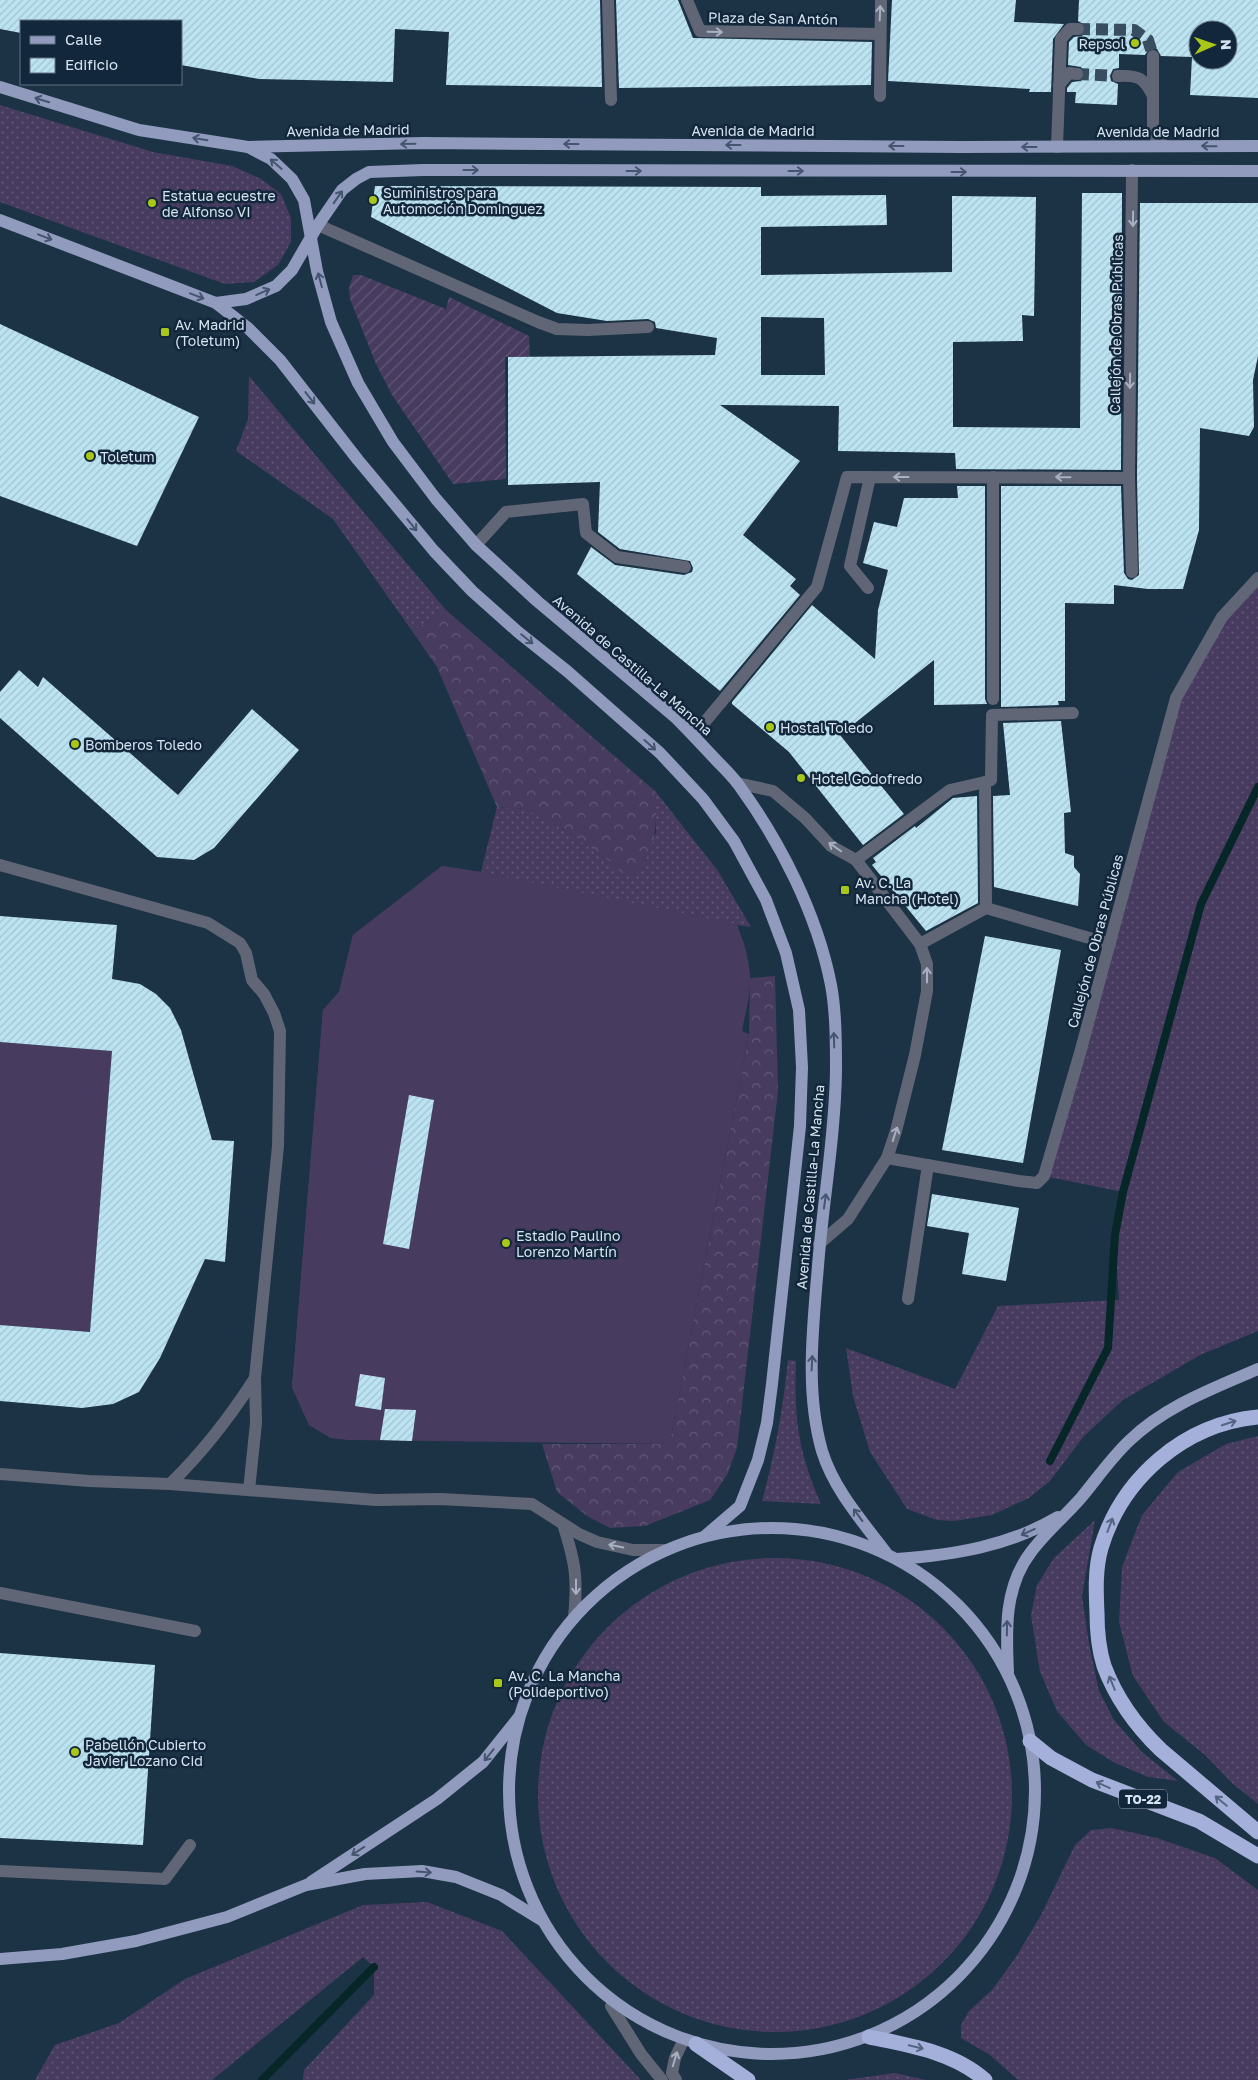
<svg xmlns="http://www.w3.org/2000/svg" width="1258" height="2080" viewBox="0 0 1258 2080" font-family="'Golos Text',sans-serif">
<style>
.grass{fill:url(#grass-dots)}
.forest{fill:url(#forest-crowns)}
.garden{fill:url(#garden-furrows)}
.pitch{fill:#473c5f}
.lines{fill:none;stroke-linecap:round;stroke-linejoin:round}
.stream{stroke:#062627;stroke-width:8}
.building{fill:url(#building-hatch);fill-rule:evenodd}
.minor-tunnel{stroke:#384d5f;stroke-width:12;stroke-dasharray:12 6;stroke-linecap:butt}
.minor{stroke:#616677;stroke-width:12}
.major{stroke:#919bbe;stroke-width:12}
.highway{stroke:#a4b0da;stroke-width:15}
.oneway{stroke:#a7b1c0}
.oneway2{stroke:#45556f}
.oneway3{stroke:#546583}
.poi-dot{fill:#a9c719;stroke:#12273b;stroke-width:2}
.labels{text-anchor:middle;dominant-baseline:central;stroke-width:5;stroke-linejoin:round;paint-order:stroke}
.shield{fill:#12273b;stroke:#9babba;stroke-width:1}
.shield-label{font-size:12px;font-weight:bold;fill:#d6e3f0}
.street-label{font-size:14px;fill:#d6e3f0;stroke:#12273b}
.poi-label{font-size:14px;fill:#d6e3f0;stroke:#12273b;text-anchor:start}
</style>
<defs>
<pattern id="grass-dots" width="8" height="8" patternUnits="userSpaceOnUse" patternTransform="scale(1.25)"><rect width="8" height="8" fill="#473c5f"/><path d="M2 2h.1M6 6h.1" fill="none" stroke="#615876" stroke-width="1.8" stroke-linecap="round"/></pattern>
<pattern id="forest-crowns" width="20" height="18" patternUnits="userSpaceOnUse" patternTransform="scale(1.25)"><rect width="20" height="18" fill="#473c5f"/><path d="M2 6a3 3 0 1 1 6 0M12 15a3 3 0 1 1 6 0" fill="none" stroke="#615876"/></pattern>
<pattern id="garden-furrows" width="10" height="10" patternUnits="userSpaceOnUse" patternTransform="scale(1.25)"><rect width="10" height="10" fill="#473c5f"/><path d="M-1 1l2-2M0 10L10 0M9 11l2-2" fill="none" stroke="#615876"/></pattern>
<pattern id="building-hatch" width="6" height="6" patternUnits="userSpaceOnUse" patternTransform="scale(1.25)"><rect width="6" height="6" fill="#bce3f1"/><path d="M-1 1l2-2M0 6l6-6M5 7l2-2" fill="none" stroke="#a3c3cf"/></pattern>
</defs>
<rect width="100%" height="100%" fill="#1c3245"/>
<!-- grass -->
<g class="grass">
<polygon points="0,105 153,152 232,166 261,179 281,194 291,218 291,242 278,265 254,282 225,284 0,202"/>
<polygon points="249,376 446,610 412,631 333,519 236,451 248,419"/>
<polygon points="1258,578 1258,1331 1200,1355 1123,1400 1084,1436 1050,1481 1029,1498 992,1515 954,1521 937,1520 907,1509 870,1452 853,1396 846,1348 955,1389 998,1306 1119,1300 1115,1235 1123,1192 1044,1176 1176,698 1222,617"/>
<polygon points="656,792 718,871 751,927 737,925 745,947 750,978 355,1406 350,1440 331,1438 309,1425 292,1387 323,1010 339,992 353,935 442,866 481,872 497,807 526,809 565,830 608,860 625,876 656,833"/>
<path d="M788,1360L796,1361C794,1418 798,1451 821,1504L762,1501C775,1454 783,1408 788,1360Z"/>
<polygon points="1258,1436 1258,1804 1233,1784 1205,1755 1164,1722 1133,1676 1119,1622 1122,1567 1142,1515 1178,1472 1226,1444"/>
<polygon points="1095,1520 1082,1596 1089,1644 1099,1691 1114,1720 1143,1753 1178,1781 1148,1777 1115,1763 1086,1745 1057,1711 1040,1672 1031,1615 1037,1585 1054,1558"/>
<circle cx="775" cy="1795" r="237"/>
<polygon points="1112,1828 1157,1838 1215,1858 1258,1890 1258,2080 1018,2080 990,2055 961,2038 961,2025 969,2011 992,1990 1016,1957 1041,1915 1075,1845 1091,1830"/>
<polygon points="427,1902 502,1931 641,2080 303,2080 304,2070 374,1995 374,1967 363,1957 212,2080 35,2080 55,2045 119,2023 185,1979 363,1905"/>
<polygon points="895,2073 926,2080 845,2080"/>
</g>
<!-- forest -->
<g class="forest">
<path d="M446,610L656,792C656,829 658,846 634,877L625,876L608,860L565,830L526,809L497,807L437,667L412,631Z"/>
<polygon points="775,976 778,1091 737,1448 727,1475 710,1500 645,1526 610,1528 587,1516 557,1492 542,1444 662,1444 671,1436 749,1034 750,978"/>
</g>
<!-- garden -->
<polygon class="garden" points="353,275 361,275 446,309 449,297 529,336 530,357 505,357 506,479 453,484 392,395 376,364 350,299 349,288"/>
<!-- pitch -->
<g class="pitch">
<path d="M442,866L481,872L736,924C744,941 749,959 750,977C751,994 745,1014 742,1031L749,1034L671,1436L662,1444L350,1440L331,1438L309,1425L292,1387L323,1010L339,992L353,935Z"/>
<polygon points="0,1042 112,1051 90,1332 0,1325"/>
</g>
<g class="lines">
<!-- stream -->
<g class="stream">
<polyline points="1050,1461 1108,1348 1115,1235 1123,1192 1201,904 1258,787"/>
<polyline points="262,2080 374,1967"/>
</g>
</g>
<!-- building -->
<g class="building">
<polygon points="0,0 600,0 602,87 446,85 449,32 395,29 393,82 259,79 181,65 181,21 21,21 21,33 0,29"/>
<polygon points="616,0 678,0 693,38 872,42 871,85 619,88"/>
<polygon points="892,0 1016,0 1014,22 1064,24 1053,39 1051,92 1029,92 1030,89 888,81"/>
<path d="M1079,0H1258V98L1190,95L1192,57L1161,56L1157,49L1153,48L1149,49L1145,55L1119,54V68L1113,69L1110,76L1111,81L1118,84L1117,105L1075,103L1076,92H1067V88L1072,82L1081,81L1085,75L1081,67L1068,65L1069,42L1074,37L1082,36L1086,29L1085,25L1078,21ZM1198,30H1228V60H1198Z"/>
<path d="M375,186L761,187V196L886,195L887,225L761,227V275L952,272V196L1036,197L1034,316L1022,315L1023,341L953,342V427L1080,428L1082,193H1122L1121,470L956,469L955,453L838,451L839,406L720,405L800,461L743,535L796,579L790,586L800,595L720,691L577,574L591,547L615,565L684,575L692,572L693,568L690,561L620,549L598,532L600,482L508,485V357L715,355L717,338L656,328L655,322L648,319L607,321L557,313L371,217ZM761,317L824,318L825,375H761Z"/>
<polygon points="1140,203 1258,203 1258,356 1253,380 1254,427 1249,436 1200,428 1199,530 1183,589 1148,589 1114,585 1114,604 1065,603 1065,701 1058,701 1059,705 1001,707 1001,486 1121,486 1124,573 1128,579 1132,580 1139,575 1137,478"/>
<polygon points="0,324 199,417 137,546 0,496"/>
<polygon points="957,486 985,486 985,699 987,704 934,705 934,660 840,735 904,814 863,845 789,752 732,704 732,702 812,605 875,659 878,610 888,570 863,563 874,522 897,527 904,498 958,498"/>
<polygon points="19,670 38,687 43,677 178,795 252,709 299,750 214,848 194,860 157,857 0,718 0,692"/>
<polygon points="1061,721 1071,812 1064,813 1065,853 1074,856 1074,867 1080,874 1078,906 994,887 993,796 1010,795 1003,723"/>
<polygon points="977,796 978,903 926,931 872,865 876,862 873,858 915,826 916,828 953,798"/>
<polygon points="0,916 117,925 112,979 140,984 156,994 170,1008 181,1030 212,1140 234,1141 225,1262 205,1259 160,1358 139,1392 113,1404 82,1408 0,1401 0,1325 90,1332 112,1051 0,1042"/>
<polygon points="985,936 1061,950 1023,1163 942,1150"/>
<polygon points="409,1095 434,1100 409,1249 383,1244"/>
<polygon points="932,1194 1019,1208 1006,1281 962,1274 969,1233 927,1226"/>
<polygon points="360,1374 385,1378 381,1410 355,1406"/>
<polygon points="385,1409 416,1410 412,1441 380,1440"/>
<polygon points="0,1653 155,1665 143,1845 0,1838"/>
</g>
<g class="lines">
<!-- minor-tunnel -->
<g class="minor-tunnel">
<polyline points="1078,29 1134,30 1148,40 1153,56"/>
<polyline points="1077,74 1118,76"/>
</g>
<!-- minor -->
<g class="minor">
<polyline points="608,0 611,100"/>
<polyline points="687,0 700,31 880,34"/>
<polyline points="1153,56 1153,130 1156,138 1164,145"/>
<path d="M1118,76C1139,75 1144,78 1153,96"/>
<polyline points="1059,85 1069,73 1077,74"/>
<polyline points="880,96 881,0"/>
<polyline points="1057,147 1061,39 1070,29 1078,29"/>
<polyline points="318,225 538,322 557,329 588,330 648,327"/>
<polyline points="1129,478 1132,572"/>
<polyline points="476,545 506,512 583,504 586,533 617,557 685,567"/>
<polyline points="868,588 850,566 870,477"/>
<polyline points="993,699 993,477"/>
<polyline points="694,735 817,587 847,477 1129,478 1132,170"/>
<polyline points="985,782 991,780 992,715 1073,713"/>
<polyline points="737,783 773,791 805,818 831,846 856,860 920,944 927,964 927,991 915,1055 896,1131 887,1158 848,1219 819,1244"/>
<polyline points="856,860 950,790 985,782 986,908 920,944"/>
<polyline points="0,865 208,923 240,943 246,953 252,980 264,994 274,1013 280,1031 278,1146 255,1378 256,1423 249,1490"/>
<polyline points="986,908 1110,944"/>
<polyline points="887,1158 1019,1181 1037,1183 1044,1176 1080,1053 1176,698 1222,617 1258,578"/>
<polyline points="908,1299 928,1165"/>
<polyline points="0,1474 89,1481 170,1484 376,1500 440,1499 532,1504 579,1534 597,1542 633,1550 664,1550"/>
<path d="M170,1484C203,1452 230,1417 255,1378"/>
<path d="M563,1524C575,1562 578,1577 574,1617"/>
<polyline points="0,1593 195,1631"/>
<polyline points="0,1871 165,1879 190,1845"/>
<polyline points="611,2006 641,2054 662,2080"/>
<polyline points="676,2080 672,2073 675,2058 684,2039"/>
</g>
<!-- major -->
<g class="major">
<polyline points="0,87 139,130 248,147 423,143 962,147 1258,146"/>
<path d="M248,147L271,159L292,179L304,200L317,271L331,322L358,383L393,442L436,499L476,545L537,601L676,718C690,732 703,746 717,761C724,768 732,776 738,784C781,843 817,914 831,985C836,1012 836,1044 836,1071C835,1137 823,1201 818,1266C813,1327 805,1391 822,1451C834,1490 863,1522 887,1554"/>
<polyline points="0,220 216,303 246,299 276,286 292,270 318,225 342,190 356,179 369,172 423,170 1258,171"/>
<polyline points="216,303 248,328 280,360 358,460 434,551 472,591 518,632 567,671 660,753 703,799 734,841 766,900 786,953 799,1010 802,1067 800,1126 794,1182 772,1384 767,1423 758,1460 740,1506 705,1536"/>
<circle cx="772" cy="1791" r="263"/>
<path d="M897,1559C954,1555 1009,1546 1058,1517"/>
<path d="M1008,1672C1006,1630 1004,1587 1031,1552C1045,1533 1064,1517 1080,1499C1096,1480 1111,1458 1129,1441C1165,1406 1212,1389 1258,1369"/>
<polyline points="311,1882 437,1799 483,1762 519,1717"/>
<polyline points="0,1959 62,1954 136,1941 227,1917 306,1885 365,1874 422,1871 456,1877 501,1895 543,1921"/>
</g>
<!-- highway -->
<g class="highway">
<path d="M1258,1417C1184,1424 1122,1478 1101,1548C1095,1569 1096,1591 1097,1613C1097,1629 1099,1650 1104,1666C1116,1698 1137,1727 1161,1750L1258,1832"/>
<polyline points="1030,1741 1051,1758 1092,1780 1199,1821 1258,1856"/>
<path d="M869,2037C908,2045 954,2052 985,2080"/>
<polyline points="696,2044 748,2080"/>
</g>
</g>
<!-- one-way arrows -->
<defs><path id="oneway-shaft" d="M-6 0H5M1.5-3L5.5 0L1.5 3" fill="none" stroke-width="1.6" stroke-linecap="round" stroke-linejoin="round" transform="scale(1.25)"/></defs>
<g class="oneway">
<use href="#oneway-shaft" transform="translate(880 13) rotate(-88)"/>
<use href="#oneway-shaft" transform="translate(715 32) rotate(1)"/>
<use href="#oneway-shaft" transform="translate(1133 219) rotate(91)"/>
<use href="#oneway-shaft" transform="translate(1130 381) rotate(91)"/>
<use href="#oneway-shaft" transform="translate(901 477) rotate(180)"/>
<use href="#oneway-shaft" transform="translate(1063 477) rotate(-179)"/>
<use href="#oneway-shaft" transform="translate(835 847) rotate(-145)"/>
<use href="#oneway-shaft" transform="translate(927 975) rotate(-90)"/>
<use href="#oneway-shaft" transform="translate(895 1134) rotate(-72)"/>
<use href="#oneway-shaft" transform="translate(616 1546) rotate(-168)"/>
<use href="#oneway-shaft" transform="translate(576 1587) rotate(90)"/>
<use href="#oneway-shaft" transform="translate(675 2059) rotate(-73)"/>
</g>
<g class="oneway2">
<use href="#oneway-shaft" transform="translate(42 100) rotate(-163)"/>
<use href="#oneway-shaft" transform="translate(200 139) rotate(-171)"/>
<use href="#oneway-shaft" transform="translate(408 144) rotate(179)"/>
<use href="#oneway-shaft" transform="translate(571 144) rotate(-180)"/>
<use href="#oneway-shaft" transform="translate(733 145) rotate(-180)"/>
<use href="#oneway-shaft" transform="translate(896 146) rotate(-180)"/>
<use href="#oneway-shaft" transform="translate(1209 146) rotate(-179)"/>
<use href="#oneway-shaft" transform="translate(1029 147) rotate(180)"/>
<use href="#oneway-shaft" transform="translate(276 164) rotate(-139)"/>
<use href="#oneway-shaft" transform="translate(471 170)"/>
<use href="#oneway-shaft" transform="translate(634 171)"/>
<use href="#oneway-shaft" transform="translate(796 171)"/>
<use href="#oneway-shaft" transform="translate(959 172)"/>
<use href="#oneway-shaft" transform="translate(338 197) rotate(-55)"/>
<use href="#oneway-shaft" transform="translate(45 237) rotate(21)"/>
<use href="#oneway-shaft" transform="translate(320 280) rotate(-105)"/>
<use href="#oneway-shaft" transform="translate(263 292) rotate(-24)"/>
<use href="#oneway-shaft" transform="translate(197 296) rotate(21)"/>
<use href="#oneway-shaft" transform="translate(310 398) rotate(52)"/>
<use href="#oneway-shaft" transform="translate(412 525) rotate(51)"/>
<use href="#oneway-shaft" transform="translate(527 639) rotate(39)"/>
<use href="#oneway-shaft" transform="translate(650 745) rotate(42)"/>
<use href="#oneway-shaft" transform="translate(834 1040) rotate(-92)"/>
<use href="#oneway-shaft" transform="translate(825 1201) rotate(-82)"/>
<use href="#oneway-shaft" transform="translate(812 1363) rotate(-87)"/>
<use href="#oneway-shaft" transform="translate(858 1515) rotate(-126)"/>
<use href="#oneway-shaft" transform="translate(1028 1532) rotate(156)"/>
<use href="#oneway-shaft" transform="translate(1007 1628) rotate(-89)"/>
<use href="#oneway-shaft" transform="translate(489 1755) rotate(129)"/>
<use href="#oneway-shaft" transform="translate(358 1851) rotate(147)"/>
<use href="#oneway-shaft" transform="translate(424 1872) rotate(4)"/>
</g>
<g class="oneway3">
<use href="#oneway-shaft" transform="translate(1229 1423) rotate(-18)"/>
<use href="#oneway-shaft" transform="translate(1110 1525) rotate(-69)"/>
<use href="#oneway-shaft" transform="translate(1112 1683) rotate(-112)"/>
<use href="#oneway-shaft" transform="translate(1103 1785) rotate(-156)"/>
<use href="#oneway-shaft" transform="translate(1221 1801) rotate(-140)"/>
<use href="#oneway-shaft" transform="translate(916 2047) rotate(13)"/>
</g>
<!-- markers -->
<g class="poi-dot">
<circle cx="1135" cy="43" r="5"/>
<circle cx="373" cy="200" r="5"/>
<circle cx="152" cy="203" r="5"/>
<rect x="160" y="327" width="10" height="10" rx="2.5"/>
<circle cx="90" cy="456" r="5"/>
<circle cx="770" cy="727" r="5"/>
<circle cx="75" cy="744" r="5"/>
<circle cx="801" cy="778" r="5"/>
<rect x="840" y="885" width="10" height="10" rx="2.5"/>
<circle cx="506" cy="1243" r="5"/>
<rect x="493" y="1678" width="10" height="10" rx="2.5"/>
<circle cx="75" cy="1752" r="5"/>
</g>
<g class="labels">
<!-- shield labels -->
<rect class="shield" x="1119" y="1789.5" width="48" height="19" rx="4"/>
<g class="shield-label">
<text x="1143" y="1799">TO-22</text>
</g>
<!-- street labels -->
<g class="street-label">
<text transform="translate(773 18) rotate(1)">Plaza de San Antón</text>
<text transform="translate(348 130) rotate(-1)">Avenida de Madrid</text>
<text x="753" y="130">Avenida de Madrid</text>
<text x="1158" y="131">Avenida de Madrid</text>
<text transform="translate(1116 324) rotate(-89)">Callejón de Obras Públicas</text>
<text transform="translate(633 665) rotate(41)">Avenida de Castilla-La Mancha</text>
<text transform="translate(1095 941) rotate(-75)">Callejón de Obras Públicas</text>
<text transform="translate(810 1187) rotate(-85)">Avenida de Castilla-La Mancha</text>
</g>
<!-- poi labels -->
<g class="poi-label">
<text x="1125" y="43" text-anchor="end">Repsol</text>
<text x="383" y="192">Suministros para<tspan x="383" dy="16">Automoción Dominguez</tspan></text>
<text x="162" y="195">Estatua ecuestre<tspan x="162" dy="16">de Alfonso VI</tspan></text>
<text x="175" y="324">Av. Madrid<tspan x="175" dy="16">(Toletum)</tspan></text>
<text x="100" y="456">Toletum</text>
<text x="780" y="727">Hostal Toledo</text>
<text x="85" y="744">Bomberos Toledo</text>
<text x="811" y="778">Hotel Godofredo</text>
<text x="855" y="882">Av. C. La<tspan x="855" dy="16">Mancha (Hotel)</tspan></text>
<text x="516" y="1235">Estadio Paulino<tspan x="516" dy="16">Lorenzo Martín</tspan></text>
<text x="508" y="1675">Av. C. La Mancha<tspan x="508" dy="16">(Polideportivo)</tspan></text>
<text x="85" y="1744">Pabellón Cubierto<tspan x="85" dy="16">Javier Lozano Cid</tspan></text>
</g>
</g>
<!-- legend -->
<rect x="20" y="20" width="162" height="65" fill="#12273b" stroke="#607283"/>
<rect x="30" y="36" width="25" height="8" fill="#919bbe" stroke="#607283"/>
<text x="65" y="45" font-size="15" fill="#d6e3f0">Calle</text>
<rect x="30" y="58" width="25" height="15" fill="url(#building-hatch)" stroke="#607283"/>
<text x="65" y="70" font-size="15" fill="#d6e3f0">Edificio</text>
<!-- north arrow -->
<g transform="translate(1213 45) rotate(88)"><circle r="24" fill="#12273b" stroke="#607283"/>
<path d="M0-4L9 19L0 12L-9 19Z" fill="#a9c719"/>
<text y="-8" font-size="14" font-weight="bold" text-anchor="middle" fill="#d6e3f0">N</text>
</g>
</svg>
